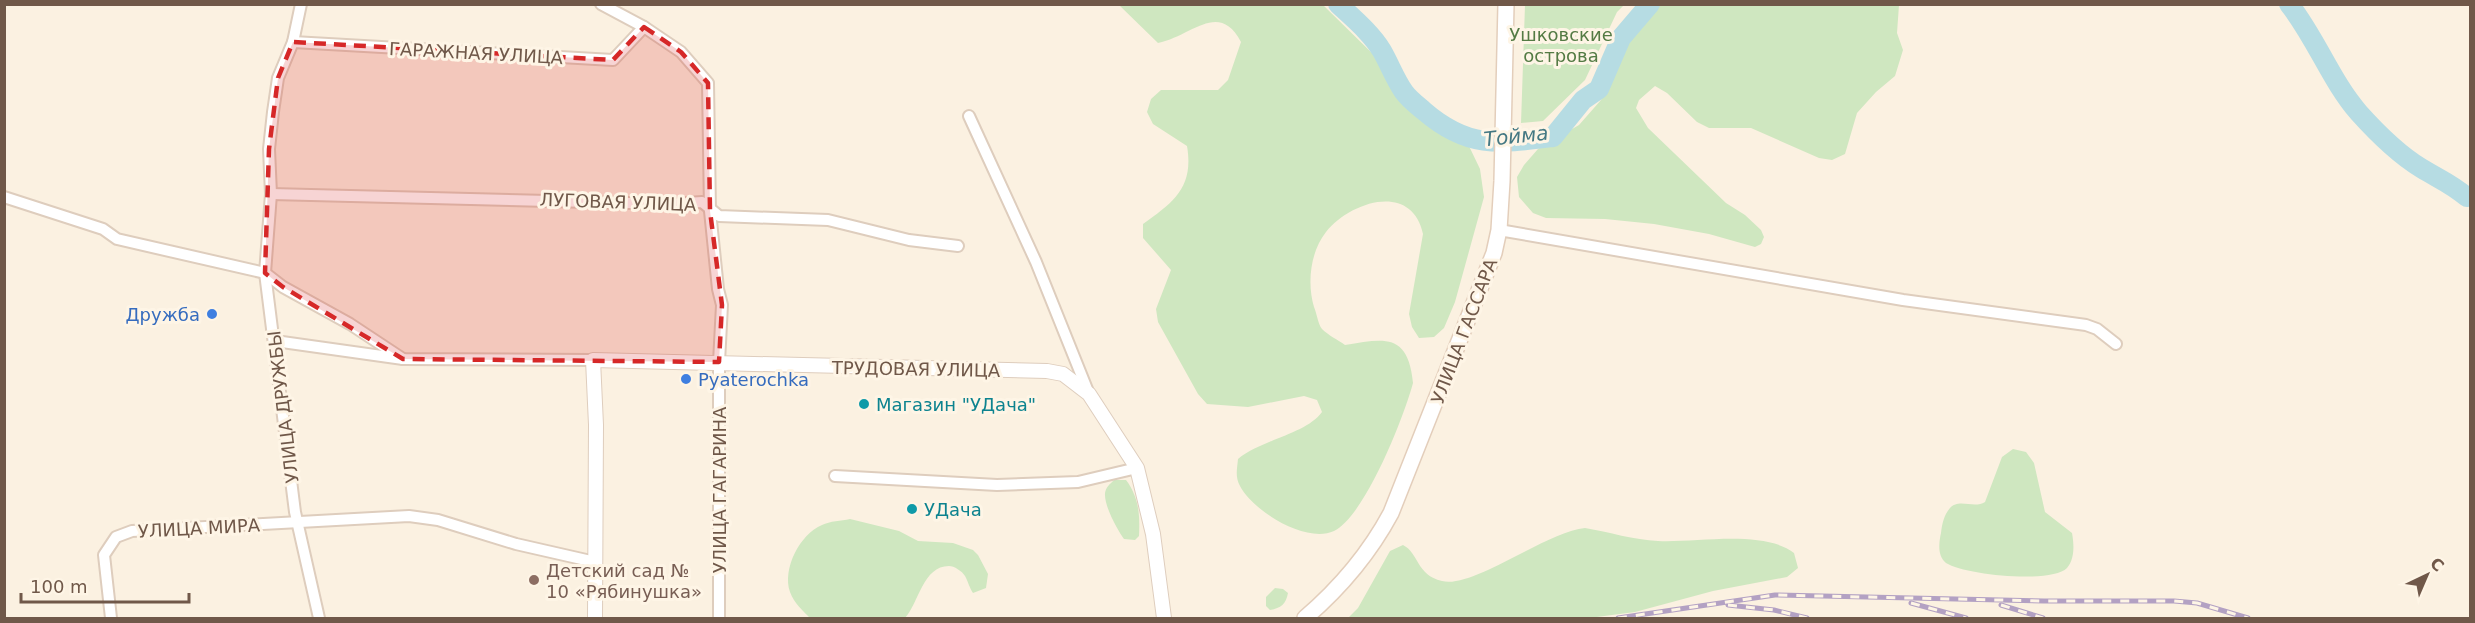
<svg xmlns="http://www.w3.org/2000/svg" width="2475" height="623" viewBox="0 0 2475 623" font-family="'DejaVu Sans',sans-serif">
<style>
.green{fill:#cfe7c0}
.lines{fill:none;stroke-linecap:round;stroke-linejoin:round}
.river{stroke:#b6dce3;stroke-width:20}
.minor-casing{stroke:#decdbd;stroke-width:14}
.tertiary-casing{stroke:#decdbd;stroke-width:16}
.secondary-casing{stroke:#e3cebb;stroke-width:18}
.minor{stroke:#fff;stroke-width:10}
.tertiary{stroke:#fff;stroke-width:14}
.secondary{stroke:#fff;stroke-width:15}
.rail-casing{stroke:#b3a1c3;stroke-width:5}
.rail{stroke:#fef5e6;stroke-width:3;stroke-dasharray:9;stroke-linecap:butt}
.marked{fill:#d62828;fill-opacity:0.2;stroke:#d62828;stroke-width:4.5;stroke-dasharray:12 8;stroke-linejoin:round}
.shop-dot{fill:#3f7fe0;stroke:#fef5e6;stroke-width:2}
.culture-dot{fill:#0f9aa8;stroke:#fef5e6;stroke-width:2}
.education-dot{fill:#8d6e63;stroke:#fef5e6;stroke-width:2}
.labels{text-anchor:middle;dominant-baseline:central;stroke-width:6;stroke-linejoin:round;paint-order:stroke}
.park-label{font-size:18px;fill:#547b44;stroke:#fef5e6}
.street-label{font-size:18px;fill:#705849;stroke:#fef5e6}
.shop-label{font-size:18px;fill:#366cbe;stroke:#fef5e6;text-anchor:end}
.culture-label{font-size:18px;fill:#0d838f;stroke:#fef5e6;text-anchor:start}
.education-label{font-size:18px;fill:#785e54;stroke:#fef5e6;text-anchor:start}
.water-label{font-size:20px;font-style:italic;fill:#447883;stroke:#fef5e6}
</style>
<rect width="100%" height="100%" fill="#fbf1e1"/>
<!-- green -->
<g class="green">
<path d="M1119,5H1323L1377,58L1397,95L1418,116L1468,144L1480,169L1484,197L1455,302L1444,328L1434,337L1419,338L1412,327L1409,314L1423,234C1412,182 1351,201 1326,232C1310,252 1307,284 1314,307C1317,314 1318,324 1322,329C1328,335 1338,340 1345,345C1384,339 1408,332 1413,383C1404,417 1365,516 1334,531C1306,544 1253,511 1240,486C1235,477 1237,469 1238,459C1263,439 1306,434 1322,412L1317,400L1304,396L1248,407L1207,404L1198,394L1158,322L1156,309L1171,270L1143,238V224C1174,202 1194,187 1187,146L1153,124L1147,112L1151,99L1161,90H1218L1228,80L1241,42C1219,0 1192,36 1158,43Z"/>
<polygon points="1525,5 1624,5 1617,12 1585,80 1543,121 1521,123"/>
<polygon points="1660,5 1899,5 1897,33 1903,50 1895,76 1876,92 1857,113 1845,154 1832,160 1819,158 1751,128 1709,128 1697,122 1667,93 1655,86 1639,100 1636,108 1648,128 1726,203 1745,215 1761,230 1764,237 1761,244 1755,247 1709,234 1654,224 1605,219 1546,218 1533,213 1519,197 1517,177 1524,165 1538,149 1579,125 1601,100 1630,40"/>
<path d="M2013,449L2026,452L2034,463L2045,512L2072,533C2074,544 2075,559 2067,568C2051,584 1965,575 1946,563C1937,556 1939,542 1941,533C1942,524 1944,515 1950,508C1959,498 1974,509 1985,502L2002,457Z"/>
<path d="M1114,480H1126C1139,497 1140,515 1139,536L1135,540L1124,539C1117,529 1104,506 1105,493C1106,487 1110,484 1114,480Z"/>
<path d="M850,519L899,531L918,541L953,543L973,550L978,555L988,574L986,588L973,593C969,587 968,581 965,576C962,571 954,566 949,566C923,566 919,602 905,618H810C803,611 794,603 790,592C782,569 800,534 822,525C830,521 841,521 850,519Z"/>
<path d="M1585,528C1609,532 1634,540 1658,541C1696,543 1763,529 1794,553L1798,568L1787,577L1713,591L1635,612L1589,618H1348L1358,608L1390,551L1403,545C1419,553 1416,575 1442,581C1472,589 1546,532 1585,528Z"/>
<path d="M1275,588L1283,589L1288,593C1286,604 1281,608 1270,610L1266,606V597Z"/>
</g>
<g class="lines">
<!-- river -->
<g class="river">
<path d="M1338,4C1354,19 1371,33 1382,51C1390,65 1395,79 1404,92C1409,99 1417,105 1424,111C1468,149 1499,144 1553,137L1583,100L1599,89L1621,38L1650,4"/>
<path d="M2289,4C2316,38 2331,81 2359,113C2377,133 2398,154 2421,168C2439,179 2450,183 2467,197"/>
</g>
<defs>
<g id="minor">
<polyline points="301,4 293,42 278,78 273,112 269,149 271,194 265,273 295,512 319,618"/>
<polyline points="601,4 644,27 681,52 708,83 710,211 718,289 722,305 719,362 719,618"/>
<polyline points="293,42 613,60 644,27"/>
<polyline points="969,116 1036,262 1089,394"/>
<polyline points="271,194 670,204 702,202 719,216 828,220 909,240 958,246"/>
<polyline points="4,197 103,229 117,239 265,273 283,287 350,324 403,359"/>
<polyline points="1499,230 1903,300 2086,325 2097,329 2116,344"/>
<polyline points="275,341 403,359 593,360"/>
<polyline points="835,476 997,485 1078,482 1137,468"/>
<polyline points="111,618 104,555 116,537 132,531 409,516 438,520 516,544 595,562"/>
</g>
<polyline id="tertiary" points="595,618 596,425 593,360 1047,371 1063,374 1089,394 1137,468 1153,534 1164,618"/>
<path id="secondary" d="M1305,618C1340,588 1369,554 1391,513L1494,253L1499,230L1502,181L1506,4"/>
</defs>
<!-- minor casing -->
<use href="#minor" class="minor-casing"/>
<!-- tertiary casing -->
<use href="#tertiary" class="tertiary-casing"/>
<!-- secondary casing -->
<use href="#secondary" class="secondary-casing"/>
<!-- minor -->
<use href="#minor" class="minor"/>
<!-- tertiary -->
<use href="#tertiary" class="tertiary"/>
<!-- secondary -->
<use href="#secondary" class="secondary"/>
<defs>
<g id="rail">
<polyline points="1911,603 1966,618"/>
<polyline points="1728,605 1774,610 1807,618"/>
<polyline points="2001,605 2043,618"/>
<polyline points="1618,618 1775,595 2044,601 2174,601 2197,603 2248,618"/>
</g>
</defs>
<!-- rail casing -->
<use href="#rail" class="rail-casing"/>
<!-- rail -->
<use href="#rail" class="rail"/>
</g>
<!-- marked area -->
<path class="marked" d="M644,27L681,52L708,83L710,211L722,305L719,362L403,359L283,287L265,273L269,149L278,78L293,42L613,60Z"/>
<!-- markers -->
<g class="shop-dot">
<circle cx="212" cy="314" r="6"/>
<circle cx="686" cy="379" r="6"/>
</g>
<g class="culture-dot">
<circle cx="864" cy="404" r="6"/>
<circle cx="912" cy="509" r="6"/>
</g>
<circle class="education-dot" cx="534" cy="580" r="6"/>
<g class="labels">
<!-- park labels -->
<g class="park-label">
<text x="1561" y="34">Ушковские<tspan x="1561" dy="21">острова</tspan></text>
</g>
<!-- street labels -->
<g class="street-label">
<text transform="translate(476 53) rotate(3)">ГАРАЖНАЯ УЛИЦА</text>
<text transform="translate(618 202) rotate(2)">ЛУГОВАЯ УЛИЦА</text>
<text transform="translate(1464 331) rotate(-69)">УЛИЦА ГАССАРА</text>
<text transform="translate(916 369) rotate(1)">ТРУДОВАЯ УЛИЦА</text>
<text transform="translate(283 407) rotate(-97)">УЛИЦА ДРУЖБЫ</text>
<text transform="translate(719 490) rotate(-90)">УЛИЦА ГАГАРИНА</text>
<text transform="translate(199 528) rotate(-3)">УЛИЦА МИРА</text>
</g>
<!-- shop labels -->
<g class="shop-label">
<text x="200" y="314">Дружба</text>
<text x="698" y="379" text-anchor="start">Pyaterochka</text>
</g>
<!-- culture labels -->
<g class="culture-label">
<text x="876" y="404">Магазин "УДача"</text>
<text x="924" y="509">УДача</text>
</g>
<!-- education labels -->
<g class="education-label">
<text x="546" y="570">Детский сад №<tspan x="546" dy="21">10 «Рябинушка»</tspan></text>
</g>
<!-- water labels -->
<g class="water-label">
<text transform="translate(1516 136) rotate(-6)">Тойма</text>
</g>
</g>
<!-- border -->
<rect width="2475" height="623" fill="none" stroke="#705849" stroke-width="12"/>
<!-- north arrow -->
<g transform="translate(2427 575) rotate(44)" stroke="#fef5e6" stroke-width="4.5" paint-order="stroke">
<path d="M0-4.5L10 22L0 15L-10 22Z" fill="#705849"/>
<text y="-9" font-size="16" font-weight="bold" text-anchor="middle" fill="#705849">С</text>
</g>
<!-- scale -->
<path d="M21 593v9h168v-9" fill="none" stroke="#705849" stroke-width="3"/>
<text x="30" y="593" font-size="18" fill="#705849" stroke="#fef5e6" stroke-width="4.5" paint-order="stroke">100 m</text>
</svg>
